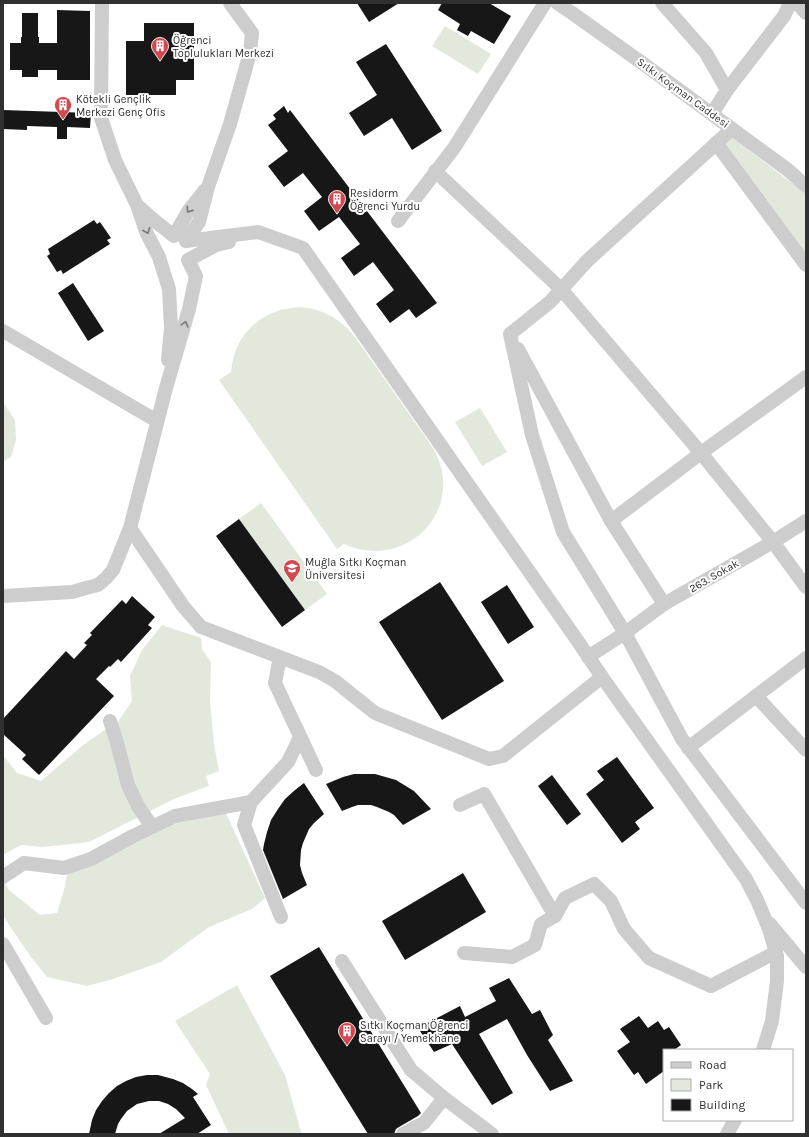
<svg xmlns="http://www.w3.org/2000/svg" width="809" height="1137" viewBox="0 0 809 1137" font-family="Karla,sans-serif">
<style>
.green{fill:#e3e8dd}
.building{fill:#171717}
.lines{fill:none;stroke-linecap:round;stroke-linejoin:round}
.minor{stroke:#cdcdcd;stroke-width:14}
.oneway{stroke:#777}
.labels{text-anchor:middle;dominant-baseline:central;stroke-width:4;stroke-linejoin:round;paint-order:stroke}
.poi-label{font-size:11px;fill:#303030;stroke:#fff;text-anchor:start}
.street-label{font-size:11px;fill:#303030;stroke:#fff}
</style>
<rect width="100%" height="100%" fill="#fff"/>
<!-- green -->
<g class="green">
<polygon points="445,26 491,54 478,74 432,46"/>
<polygon points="733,138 806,194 806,258 722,148"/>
<path d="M301,307C323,309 341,319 355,337L431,445C470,505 409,573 344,544L337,549L219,380L231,372C234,333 263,308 301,307Z"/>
<polygon points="3,402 15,420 16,440 11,457 3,462"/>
<polygon points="480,408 507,452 482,466 455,422"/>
<polygon points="261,503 327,594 305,610 239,519"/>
<polygon points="162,625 201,638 202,649 211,662 210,701 214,744 219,771 206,776 209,786 176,798 89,842 42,847 21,845 3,855 3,755 17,773 41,781 82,746 103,731 118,722 132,701 130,676 142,650"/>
<polygon points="225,811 265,898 252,909 209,927 161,962 110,980 87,986 47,977 31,957 3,916 3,880 9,890 40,915 57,913 64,890 67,875 80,859 161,827"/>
<polygon points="237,985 285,1075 301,1132 303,1134 229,1134 206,1085 210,1074 175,1021"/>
</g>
<!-- building -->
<g class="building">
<polygon points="357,3 399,3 369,22"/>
<polygon points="442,3 489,3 511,16 494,44 471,31 468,36 457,30 460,24 438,10"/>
<polygon points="57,10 90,11 90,80 57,80 57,70 38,70 38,77 22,77 22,70 10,70 10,43 21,43 21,37 22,37 22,13 38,13 38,37 39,37 39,43 57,43"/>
<polygon points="144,23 194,23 194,80 176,80 176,95 126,95 126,41 144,41"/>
<polygon points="386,44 442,131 412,150 392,118 364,136 349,113 377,95 356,62"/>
<polygon points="284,106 288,113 290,110 437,303 416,318 409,309 390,323 376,304 394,290 373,262 354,276 341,258 360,244 339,217 319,231 304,211 322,197 303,173 284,187 268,166 288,151 268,125 276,119 273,115"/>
<polygon points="3,110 91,113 90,128 67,127 67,139 57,139 57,127 27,126 27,130 3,129"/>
<polygon points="94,220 97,224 100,222 111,238 107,240 110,244 63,274 61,270 57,272 47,256 50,254 48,249"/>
<polygon points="73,283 104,331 88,341 58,293"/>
<polygon points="239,519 305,610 282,627 216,536"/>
<polygon points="440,582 504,681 442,720 379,622"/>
<polygon points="507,585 534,627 508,644 481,602"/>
<polygon points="132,596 155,617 148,625 152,628 121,662 118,659 110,667 109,666 96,679 114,696 39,775 22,759 26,755 3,734 3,719 66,651 74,659 87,645 84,643 92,635 90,633 122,600 126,604"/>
<polygon points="617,757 654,808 635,822 640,829 622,843 586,794 604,780 597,771"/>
<polygon points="354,774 375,774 396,780 414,791 431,809 403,825 394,815 389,812 377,807 371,805 358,805 352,807 342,811 326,784 343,777"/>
<polygon points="552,775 581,814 567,825 538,786"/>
<polygon points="304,783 324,814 314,823 309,829 303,843 301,850 300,865 302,873 307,885 283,899 263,850 264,844 267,832 271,820 278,809 285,799 295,790"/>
<polygon points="463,873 486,912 405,960 382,921"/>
<polygon points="319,947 421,1113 418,1116 399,1127 396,1129 394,1134 368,1134 270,976"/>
<polygon points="509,978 532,1014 540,1010 553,1035 548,1040 573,1081 550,1091 527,1055 507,1019 479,1034 513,1093 492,1105 452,1044 434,1052 418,1028 460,1006 465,1017 496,1001 489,988"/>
<polygon points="639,1016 648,1028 658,1021 664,1030 669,1027 681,1045 674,1050 664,1050 664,1071 646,1084 638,1072 634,1075 617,1051 630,1042 620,1029"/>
<polygon points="147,1075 158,1075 173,1079 183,1083 192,1089 198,1094 193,1097 211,1125 197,1134 159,1134 185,1118 176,1109 168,1104 159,1101 149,1101 137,1104 127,1111 121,1119 118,1124 115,1134 89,1134 92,1120 96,1110 102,1101 109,1093 117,1086 126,1081 136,1077"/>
</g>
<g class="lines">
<!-- minor -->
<g class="minor">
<polyline points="102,3 101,118 115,160 137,205 147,234 159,257 169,289 171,328 168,360"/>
<polyline points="557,3 572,13 645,65 788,170 806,186"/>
<polyline points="662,3 706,53 727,90 712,114"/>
<polyline points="797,3 806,13"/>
<polyline points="727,90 784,16 790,3"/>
<polyline points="732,129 587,261 550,302 510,334 532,435 563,532 625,633 682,739 806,903"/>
<polyline points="716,143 806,265"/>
<polyline points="435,171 561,289 701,453 773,542 806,587"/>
<polyline points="139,207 155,221 174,236 189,210 205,190"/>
<polyline points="398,221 454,148 545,3"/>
<polyline points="186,241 258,232 303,248 577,640 602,677 746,879 758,902 769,929 777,956 777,981 772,1021 763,1050"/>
<polyline points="186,241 199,222 208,187 230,124 250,53 252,33 230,3"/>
<polyline points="3,331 157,421"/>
<polyline points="518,349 611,521"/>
<polyline points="130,528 183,606 201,627 319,672 335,681 375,713 489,759 503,756 602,677"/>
<polyline points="3,596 72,592 86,588 98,585 106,578 113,570 130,528 166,388 189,309 196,276 188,260 216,245 229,242"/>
<polyline points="664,604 611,521 701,453 806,377"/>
<polyline points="280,657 275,683 316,770"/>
<polyline points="588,657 625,633 664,604 773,542 806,521"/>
<polyline points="756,696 806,750"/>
<polyline points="110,721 117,743 128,785 138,806 152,827"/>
<polyline points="688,748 806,658"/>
<polyline points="460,805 484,794 555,916 541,924 535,945 512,957 464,953"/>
<polyline points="3,877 24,863 64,868 91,859 133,836 175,816 251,802"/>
<polyline points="555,916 565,898 594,884 611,901 624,929 649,958 711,986 776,952"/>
<polyline points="281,917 244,825 251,802 288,762 300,737"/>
<polyline points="770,924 806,967"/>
<polyline points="3,944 46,1018"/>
<polyline points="342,961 411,1070 444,1098 492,1134"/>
<polyline points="403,1134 424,1123 444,1098"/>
<polyline points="727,1134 735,1120"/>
</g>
</g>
<!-- one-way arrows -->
<defs><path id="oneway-chevron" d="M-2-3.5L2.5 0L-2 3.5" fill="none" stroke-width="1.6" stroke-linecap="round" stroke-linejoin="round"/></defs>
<g class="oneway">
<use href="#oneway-chevron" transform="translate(189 210) rotate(125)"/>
<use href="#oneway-chevron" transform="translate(147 231) rotate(68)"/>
<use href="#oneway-chevron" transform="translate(185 324) rotate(-74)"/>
</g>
<!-- icons -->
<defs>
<symbol id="building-pin" viewBox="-11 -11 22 30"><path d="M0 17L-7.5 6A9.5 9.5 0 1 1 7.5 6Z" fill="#d14950" stroke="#fff"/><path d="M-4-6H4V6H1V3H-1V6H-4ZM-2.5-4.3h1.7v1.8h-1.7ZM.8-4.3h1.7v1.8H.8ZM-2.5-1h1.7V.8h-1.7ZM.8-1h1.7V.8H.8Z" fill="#fff"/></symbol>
<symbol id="university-pin" viewBox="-11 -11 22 30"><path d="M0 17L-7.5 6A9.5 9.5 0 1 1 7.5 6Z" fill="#d14950" stroke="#fff"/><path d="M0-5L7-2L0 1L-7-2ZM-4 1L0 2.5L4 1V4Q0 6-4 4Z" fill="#fff"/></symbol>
</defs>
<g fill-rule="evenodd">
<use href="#building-pin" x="150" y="36" width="20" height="27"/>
<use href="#building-pin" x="53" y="95" width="20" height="27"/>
<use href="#building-pin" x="327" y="189" width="20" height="27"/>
<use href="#university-pin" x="282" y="558" width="20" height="27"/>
<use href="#building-pin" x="337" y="1021" width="20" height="27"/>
</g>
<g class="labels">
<!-- poi labels -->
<g class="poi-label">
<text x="173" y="40">Öğrenci<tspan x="173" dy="13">Toplulukları Merkezi</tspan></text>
<text x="76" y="99">Kötekli Gençlik<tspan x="76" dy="13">Merkezi Genç Ofis</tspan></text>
<text x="350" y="193">Residorm<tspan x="350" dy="13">Öğrenci Yurdu</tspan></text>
<text x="305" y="562">Muğla Sıtkı Koçman<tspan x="305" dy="13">Üniversitesi</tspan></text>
<text x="360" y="1025">Sıtkı Koçman Öğrenci<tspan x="360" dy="13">Sarayı / Yemekhane</tspan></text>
</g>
<!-- street labels -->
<g class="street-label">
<text transform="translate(683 93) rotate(36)">Sıtkı Koçman Caddesi</text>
<text transform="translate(714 576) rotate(-30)">263. Sokak</text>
</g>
</g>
<!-- border -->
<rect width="809" height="1137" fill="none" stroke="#303030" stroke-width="8"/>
<!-- legend -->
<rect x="663" y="1049" width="130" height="72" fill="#ffffff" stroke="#acacac"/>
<rect x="671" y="1062" width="20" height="6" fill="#cdcdcd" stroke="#acacac"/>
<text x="699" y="1069" font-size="12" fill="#303030">Road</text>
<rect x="671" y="1079" width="20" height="12" fill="#e3e8dd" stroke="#acacac"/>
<text x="699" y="1089" font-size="12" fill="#303030">Park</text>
<rect x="671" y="1099" width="20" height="12" fill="#171717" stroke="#acacac"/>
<text x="699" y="1109" font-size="12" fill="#303030">Building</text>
</svg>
